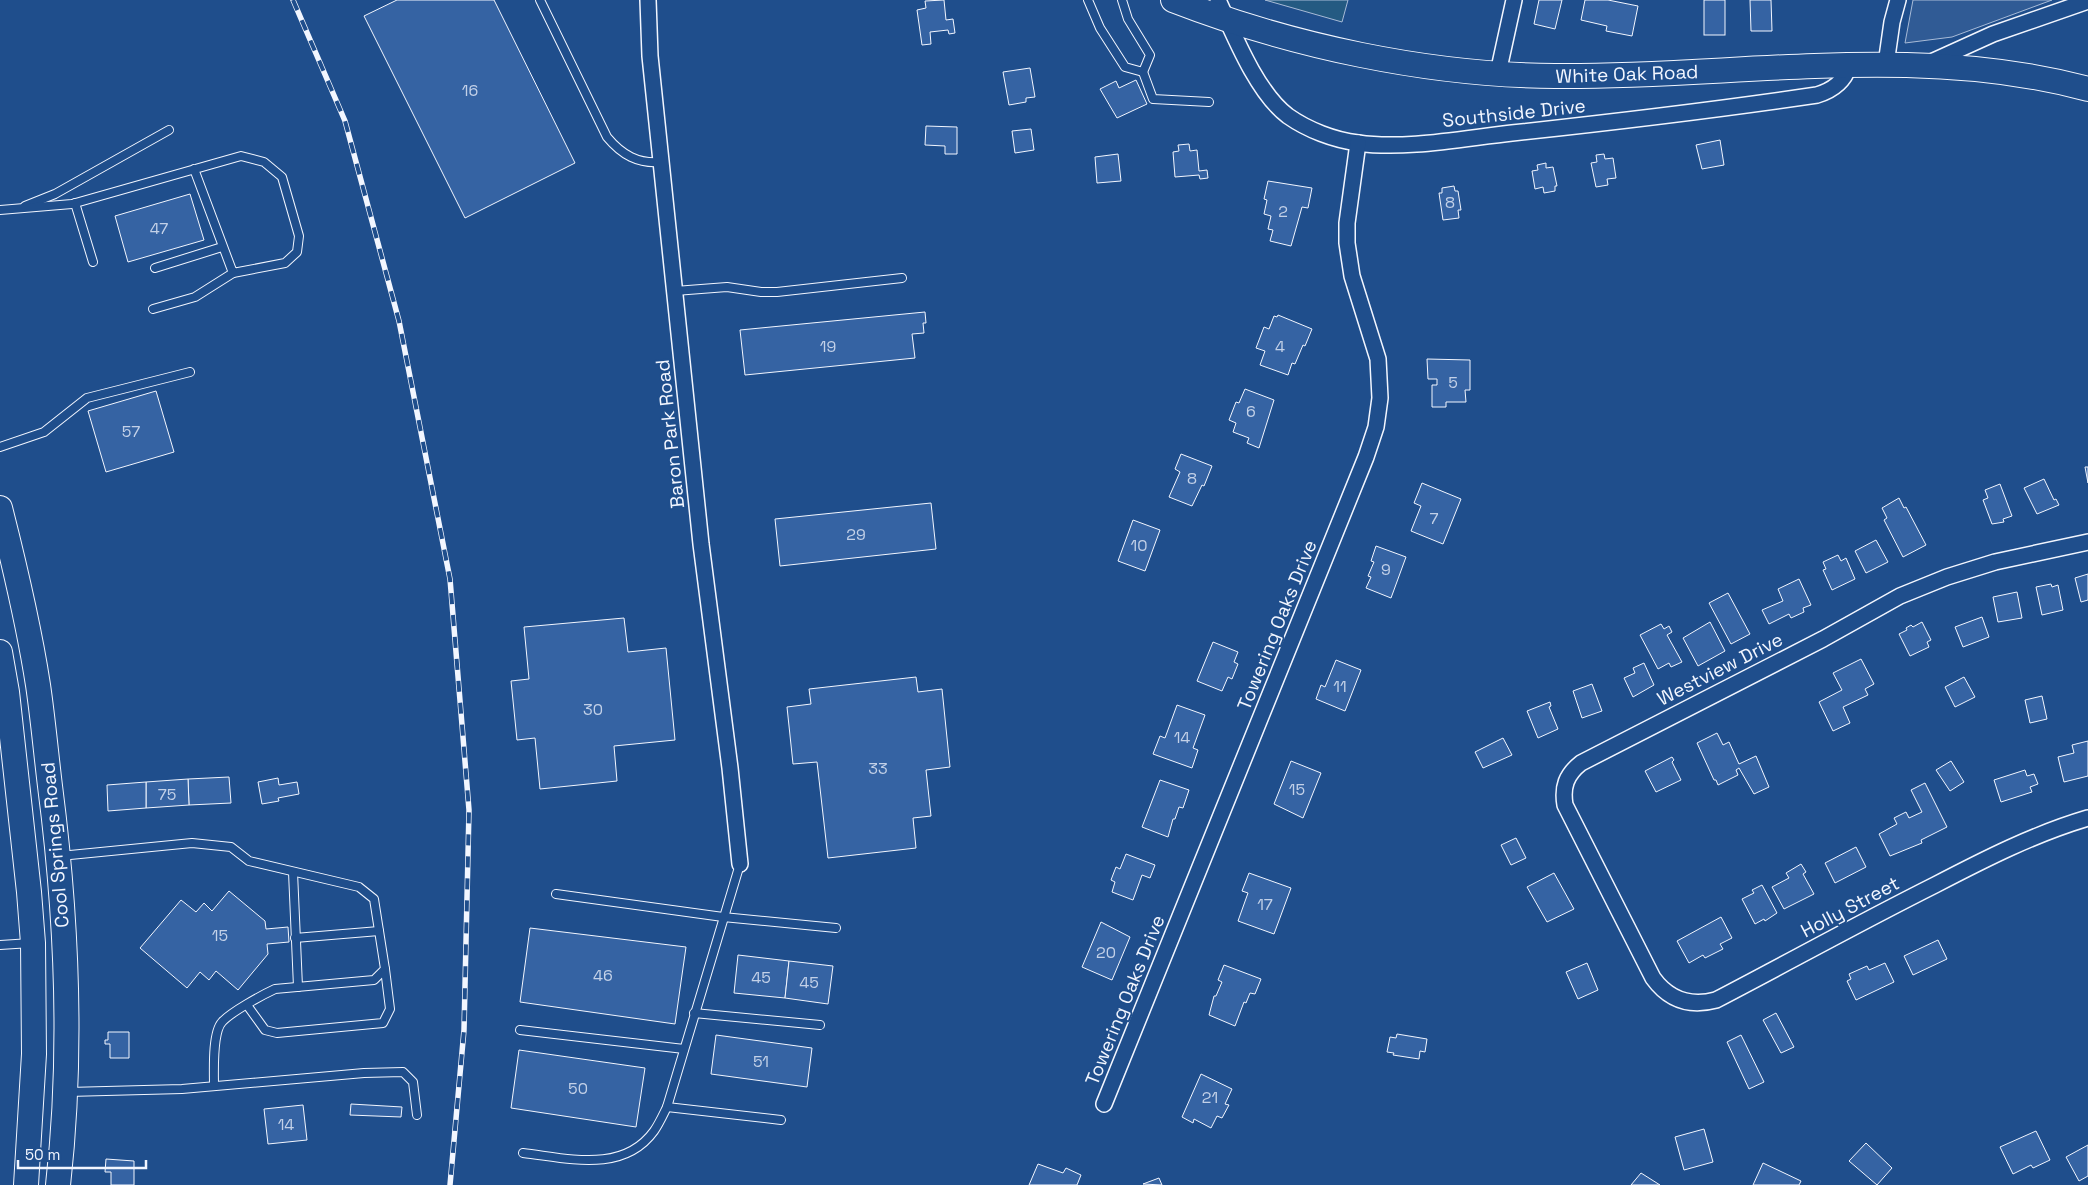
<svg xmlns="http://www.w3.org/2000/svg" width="2088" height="1185" viewBox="0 0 2088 1185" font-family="'Space Grotesk',sans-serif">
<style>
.green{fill:#245a82;stroke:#a8bbd7}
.parking{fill:#305b95;stroke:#a8bbd7}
.building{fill:#3563a3;stroke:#f2f6ff}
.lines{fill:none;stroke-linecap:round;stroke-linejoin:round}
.lane-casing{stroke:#f2f6ff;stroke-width:10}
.street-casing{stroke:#f2f6ff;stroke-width:18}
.primary-casing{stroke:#f2f6ff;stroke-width:26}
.lane{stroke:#1f4e8c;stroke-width:8}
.street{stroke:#1f4e8c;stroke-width:15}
.primary{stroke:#1f4e8c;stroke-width:24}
.rail-casing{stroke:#f2f6ff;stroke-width:5.5}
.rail{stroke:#1f4e8c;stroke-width:4;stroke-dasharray:11;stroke-linecap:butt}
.labels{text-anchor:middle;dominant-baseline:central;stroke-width:4;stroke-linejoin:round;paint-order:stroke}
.number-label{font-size:16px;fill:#c3d1e8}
.street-label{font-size:19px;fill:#f2f6ff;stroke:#1f4e8c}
</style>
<rect width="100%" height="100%" fill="#1f4e8c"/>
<!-- green -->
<polygon class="green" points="1265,0 1348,0 1342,22"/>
<!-- parking -->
<polygon class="parking" points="1913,0 2052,0 1952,37 1905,43"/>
<!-- building -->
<g class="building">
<polygon points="397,0 494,0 575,163 465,218 364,16"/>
<polygon points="944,0 946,20 953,19 955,33 949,34 948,30 930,32 931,44 922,45 917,10 926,8 925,1"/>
<polygon points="1539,0 1562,0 1555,29 1534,24"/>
<polygon points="1585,0 1608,0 1638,6 1632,36 1606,31 1607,26 1581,20"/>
<rect x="1704" y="0" width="21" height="35"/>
<polygon points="1750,0 1771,0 1772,31 1751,31"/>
<polygon points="1030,68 1035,97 1026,98 1026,102 1009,105 1003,72"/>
<polygon points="1136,80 1147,104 1117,118 1100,89 1116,81 1119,88"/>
<polygon points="926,126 957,127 957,154 945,154 945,146 925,145"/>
<polygon points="1031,129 1034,150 1015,153 1012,131"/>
<polygon points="1720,140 1724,165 1702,169 1696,145"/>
<polygon points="1189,144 1190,151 1197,150 1199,171 1207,170 1208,178 1200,179 1199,175 1175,177 1173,152 1179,151 1178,145"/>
<polygon points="1118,154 1121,181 1097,183 1095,157"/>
<polygon points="1604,154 1605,159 1613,158 1616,178 1607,179 1608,185 1596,187 1591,163 1597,162 1596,155"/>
<polygon points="1546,163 1546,168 1553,167 1557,186 1555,186 1555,191 1544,193 1543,187 1535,189 1532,171 1538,170 1537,165"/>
<polygon points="1268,181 1312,188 1308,208 1302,207 1291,246 1270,241 1273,230 1268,229 1271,216 1264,214 1267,200 1264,199"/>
<polygon points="1454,186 1455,191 1458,191 1461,210 1458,210 1459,218 1443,220 1439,193 1442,193 1442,188"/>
<polygon points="190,194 204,240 128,262 115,216"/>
<polygon points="925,312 926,323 923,323 924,333 912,334 915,358 745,375 740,330"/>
<polygon points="1278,315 1312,329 1305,346 1303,345 1295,364 1292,363 1288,375 1260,365 1265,351 1256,348 1264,327 1269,329 1274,316 1277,317"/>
<polygon points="1427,359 1470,360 1470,390 1465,390 1466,402 1446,402 1446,407 1432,407 1432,385 1437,385 1437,379 1428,379"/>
<polygon points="1245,389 1274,400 1259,448 1247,443 1249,438 1233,432 1236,423 1229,420 1236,402 1239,403"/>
<polygon points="156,391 174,452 106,472 88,411"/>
<polygon points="1181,454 1212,466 1204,486 1202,485 1192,506 1169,497 1180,472 1175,469"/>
<polygon points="2085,467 2088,467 2088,483"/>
<polygon points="2044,479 2054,500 2056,499 2059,505 2037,514 2024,488"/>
<polygon points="1422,483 1461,499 1443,544 1411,531 1421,506 1414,503"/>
<polygon points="2000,484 2012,516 2003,519 2004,522 1992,524 1983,500 1988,498 1985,490"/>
<polygon points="1899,498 1904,508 1906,507 1926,545 1903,557 1884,520 1887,518 1882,508"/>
<polygon points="931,503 936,549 780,566 775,519"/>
<polygon points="1133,520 1160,530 1145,571 1118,561"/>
<polygon points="1876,540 1888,562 1866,573 1855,551"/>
<polygon points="1376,546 1406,557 1391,598 1366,588 1371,577 1368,576 1374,562 1371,561"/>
<polygon points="1838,555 1841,561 1846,558 1855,579 1832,590 1823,570 1826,569 1823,562"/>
<polygon points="2088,574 2088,600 2081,602 2075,578"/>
<polygon points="1799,579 1811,605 1803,608 1804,612 1791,618 1789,614 1769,624 1762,610 1783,601 1778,589"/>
<polygon points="2051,584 2052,587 2058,585 2063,610 2042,615 2036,587"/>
<polygon points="2017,592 2022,618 1998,622 1993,597"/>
<polygon points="1728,593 1750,634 1731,644 1709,603"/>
<polygon points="1982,617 1989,637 1963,647 1955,627"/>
<polygon points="624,618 628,652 666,648 675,740 614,746 617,781 540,789 535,738 517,740 511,681 529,679 524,627"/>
<polygon points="1710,622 1725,651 1698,666 1683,638"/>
<polygon points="1922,622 1931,640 1927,642 1929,647 1910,656 1899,634 1907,630 1906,628 1911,625 1913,627"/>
<polygon points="1661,624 1664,629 1669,626 1672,632 1667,635 1682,662 1671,667 1669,663 1658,669 1640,635"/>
<polygon points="1213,642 1238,652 1234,662 1238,664 1232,679 1228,677 1222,691 1197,681"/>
<polygon points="1861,659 1874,684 1865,689 1868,695 1843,707 1850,723 1833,731 1819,702 1842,690 1833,673"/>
<polygon points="1336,660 1361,670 1345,711 1316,699 1321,685 1325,687"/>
<polygon points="1644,663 1654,685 1633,697 1624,678 1635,673 1633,668"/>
<polygon points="916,677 918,692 942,689 950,767 926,770 931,816 913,818 916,848 828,858 817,762 793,764 787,707 811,704 809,689"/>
<polygon points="1964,677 1975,697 1955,707 1945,687"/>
<polygon points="1592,684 1602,711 1582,718 1573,691"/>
<polygon points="2042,696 2047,719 2030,723 2025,700"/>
<polygon points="1550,702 1551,706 1549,707 1558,729 1538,738 1527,711"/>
<polygon points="1177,705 1205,715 1193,748 1198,750 1192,768 1153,754 1160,736 1165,738"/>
<polygon points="1717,733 1723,745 1729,742 1739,764 1756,756 1769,787 1754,794 1739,768 1736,770 1738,775 1718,785 1716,780 1714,780 1697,743"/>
<polygon points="1503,738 1512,755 1483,768 1475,752"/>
<polygon points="2088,741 2088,776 2064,782 2058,757 2074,753 2072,745"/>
<polygon points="1672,757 1674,760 1672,762 1681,780 1656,792 1645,771"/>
<polygon points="1291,761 1321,773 1303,818 1274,804"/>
<polygon points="1951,761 1964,782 1950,791 1936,770"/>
<polygon points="2025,770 2027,776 2034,774 2038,784 2030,787 2032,792 2001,802 1994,780"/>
<polygon points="229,777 231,803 189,805 188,779"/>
<polygon points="278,778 279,785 297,782 299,794 278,798 279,801 262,804 258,782"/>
<polygon points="188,779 189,805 146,808 146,782"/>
<polygon points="1160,780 1189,790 1183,808 1179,807 1175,819 1173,819 1168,837 1142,827"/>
<polygon points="146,782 146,808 108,811 107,785"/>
<polygon points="1925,783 1947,827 1921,840 1922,843 1890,856 1879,834 1897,824 1894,818 1906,812 1909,818 1922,812 1911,790"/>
<polygon points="1516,838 1526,858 1511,865 1501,845"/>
<polygon points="1856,847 1866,867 1835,883 1825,863"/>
<polygon points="1126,854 1155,865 1150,878 1142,875 1133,900 1112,892 1115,882 1111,880 1116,867 1120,869"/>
<polygon points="1801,864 1806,872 1803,874 1814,894 1784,909 1772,887 1789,878 1786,873"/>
<polygon points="1249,873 1291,888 1274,934 1238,921 1248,893 1242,891"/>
<polygon points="1554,873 1574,909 1547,922 1527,887"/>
<polygon points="1762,885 1777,913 1765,921 1764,919 1755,924 1742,899 1754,893 1752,890"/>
<polygon points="229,891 265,921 266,929 288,927 289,942 267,944 268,954 238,990 216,971 209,980 200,972 187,988 140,948 181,900 196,912 204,903 212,911"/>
<polygon points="1721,917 1732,938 1720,944 1723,949 1705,958 1703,955 1689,963 1677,941"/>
<polygon points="1101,922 1130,937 1112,980 1082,967"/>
<polygon points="530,928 686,947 675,1024 520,1002"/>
<polygon points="1938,940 1947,959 1913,975 1904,956"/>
<polygon points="738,955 789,961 785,998 734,993"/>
<polygon points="789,961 833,966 828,1004 785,998"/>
<polygon points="1587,963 1598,990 1578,999 1566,972"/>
<polygon points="1885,963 1894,982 1856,1000 1847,981 1851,979 1849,974 1867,966 1869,970"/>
<polygon points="1224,965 1261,979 1255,994 1250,993 1246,1003 1244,1002 1235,1026 1209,1015 1214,996 1216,996 1222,982 1218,980"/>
<polygon points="1776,1013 1794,1047 1781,1053 1763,1020"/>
<polygon points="108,1032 129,1032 129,1058 110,1058 110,1044 105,1044 105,1040 108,1040"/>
<polygon points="1397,1034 1427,1039 1425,1052 1420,1051 1419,1059 1393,1055 1394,1053 1387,1052 1390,1037 1396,1038"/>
<polygon points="716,1035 812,1048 807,1087 711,1074"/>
<polygon points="1741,1035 1764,1082 1749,1089 1727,1042"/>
<polygon points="519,1050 645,1068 636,1127 511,1108"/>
<polygon points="1201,1074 1232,1089 1225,1104 1229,1105 1222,1118 1217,1116 1211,1128 1194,1119 1193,1123 1182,1117"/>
<polygon points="351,1104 402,1107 401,1117 350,1115"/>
<polygon points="303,1105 307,1140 268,1144 264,1109"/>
<polygon points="1704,1129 1713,1162 1684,1170 1675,1137"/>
<polygon points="2036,1131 2050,1160 2033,1168 2031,1165 2013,1174 2000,1147"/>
<polygon points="1866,1143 1892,1168 1877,1185 1849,1161"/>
<polygon points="2088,1145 2088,1176 2079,1181 2066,1157"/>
<polygon points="106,1159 134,1161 134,1185 111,1185 111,1172 105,1172"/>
<polygon points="1763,1163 1801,1181 1799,1185 1753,1185"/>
<polygon points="1038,1164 1063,1173 1066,1168 1081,1175 1077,1185 1029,1185"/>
<polygon points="1641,1173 1660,1185 1631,1185"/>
<polygon points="1159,1178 1162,1185 1143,1184"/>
</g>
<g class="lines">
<defs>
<g id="lane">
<path d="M540,0L607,137C622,155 638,164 661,162"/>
<polyline points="1088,0 1100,28 1125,67 1143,72 1150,55 1128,19 1122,0"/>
<polyline points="1143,72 1153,99 1209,102"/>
<polyline points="75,203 93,262"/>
<polyline points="25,206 55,194 169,130"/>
<polyline points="0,210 72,204 241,156 264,162 282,177 299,236 297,252 285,263 233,273 194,169"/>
<polyline points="155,268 222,247"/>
<polyline points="675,291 727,287 761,292 777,292 902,278"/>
<polyline points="153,309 195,297 233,273"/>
<polyline points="0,447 44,432 87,398 190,372"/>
<path d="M60,856L192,843L231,847L249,861L359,887L374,899L385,969L374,980L275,989C262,995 231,1012 222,1022C212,1033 214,1071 214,1086"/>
<polyline points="293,872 298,987"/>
<polyline points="556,894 723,917 836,928"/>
<polyline points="295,938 379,931"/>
<polyline points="0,945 31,943"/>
<polyline points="247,1005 265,1030 277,1033 383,1023 390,1009 385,969"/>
<polyline points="694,1013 820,1025"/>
<polyline points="520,1030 684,1049"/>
<polyline points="68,1092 182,1089 364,1073 403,1072 413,1082 417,1115"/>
<polyline points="667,1107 781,1120"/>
<path d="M523,1153C567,1158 623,1174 654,1131C659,1124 663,1115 667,1107L740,864"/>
</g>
<g id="street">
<polyline points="648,0 650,56 701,544 730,768 740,864"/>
<path d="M1218,0C1234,35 1257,93 1288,116C1308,130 1334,140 1358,143C1405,150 1465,138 1512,133C1614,122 1715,110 1817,95C1833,90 1844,82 1849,66"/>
<polyline points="1929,63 1993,34 2088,1"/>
<polyline points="1886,64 1892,22 1898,0"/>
<polyline points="1498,73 1514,0"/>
<path d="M2088,542L1995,562L1947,577L1900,596L1823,639L1581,763C1566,775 1562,787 1565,805L1653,978C1669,1000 1690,1007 1716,1000C1789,962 1861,922 1935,885C1985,859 2034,834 2088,818"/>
<polyline points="1104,1104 1366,457 1376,427 1380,398 1378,359 1352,276 1347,243 1347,223 1358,143"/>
</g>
<g id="primary">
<path d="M1173,0C1292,46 1427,75 1555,76C1731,78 1915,42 2088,89"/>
<path d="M0,508C15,567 29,626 38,685C43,719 46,753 50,786C67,918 73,1053 58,1185"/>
<polyline points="0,652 7,692 29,892 33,943 34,1054 26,1185"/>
</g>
</defs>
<!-- lane casing -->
<use href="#lane" class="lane-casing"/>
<!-- street casing -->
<use href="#street" class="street-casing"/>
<!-- primary casing -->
<use href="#primary" class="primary-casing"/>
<!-- lane -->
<use href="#lane" class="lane"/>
<!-- street -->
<use href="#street" class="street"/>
<!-- primary -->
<use href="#primary" class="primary"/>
<defs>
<polyline id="rail" points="293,0 345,121 399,321 450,579 469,810 464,1030 450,1185"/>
</defs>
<!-- rail casing -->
<use href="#rail" class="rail-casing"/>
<!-- rail -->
<use href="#rail" class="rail"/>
</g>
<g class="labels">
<!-- number labels -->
<g class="number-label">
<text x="470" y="90">16</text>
<text x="1450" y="202">8</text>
<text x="1283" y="211">2</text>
<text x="159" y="228">47</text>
<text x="828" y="346">19</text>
<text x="1280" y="346">4</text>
<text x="1453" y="382">5</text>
<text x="1251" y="411">6</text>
<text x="131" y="431">57</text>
<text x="1192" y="478">8</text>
<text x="1434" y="518">7</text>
<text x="856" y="534">29</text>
<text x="1139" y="545">10</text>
<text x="1386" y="569">9</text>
<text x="1340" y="686">11</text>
<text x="593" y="709">30</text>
<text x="1182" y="737">14</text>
<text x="878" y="768">33</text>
<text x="1297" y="789">15</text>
<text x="167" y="794">75</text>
<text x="1265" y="904">17</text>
<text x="220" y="935">15</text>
<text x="1106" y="952">20</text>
<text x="603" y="975">46</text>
<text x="761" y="977">45</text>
<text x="809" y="982">45</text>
<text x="761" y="1061">51</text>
<text x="578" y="1088">50</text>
<text x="1210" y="1097">21</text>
<text x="286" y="1124">14</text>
</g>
<!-- street labels -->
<g class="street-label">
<text transform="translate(1627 74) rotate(-2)">White Oak Road</text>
<text transform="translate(1514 113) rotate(-6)">Southside Drive</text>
<text transform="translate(670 434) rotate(-96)">Baron Park Road</text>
<text transform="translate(1277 625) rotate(-68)">Towering Oaks Drive</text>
<text transform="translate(1720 669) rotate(-27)">Westview Drive</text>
<text transform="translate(55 845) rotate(-95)">Cool Springs Road</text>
<text transform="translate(1850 907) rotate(-28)">Holly Street</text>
<text transform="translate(1125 1000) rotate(-68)">Towering Oaks Drive</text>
</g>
</g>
<!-- scale -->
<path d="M18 1160v8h128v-8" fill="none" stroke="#f2f6ff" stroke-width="2.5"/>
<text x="25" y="1160" font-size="15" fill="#f2f6ff" stroke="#1f4e8c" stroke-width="4" paint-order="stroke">50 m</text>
</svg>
